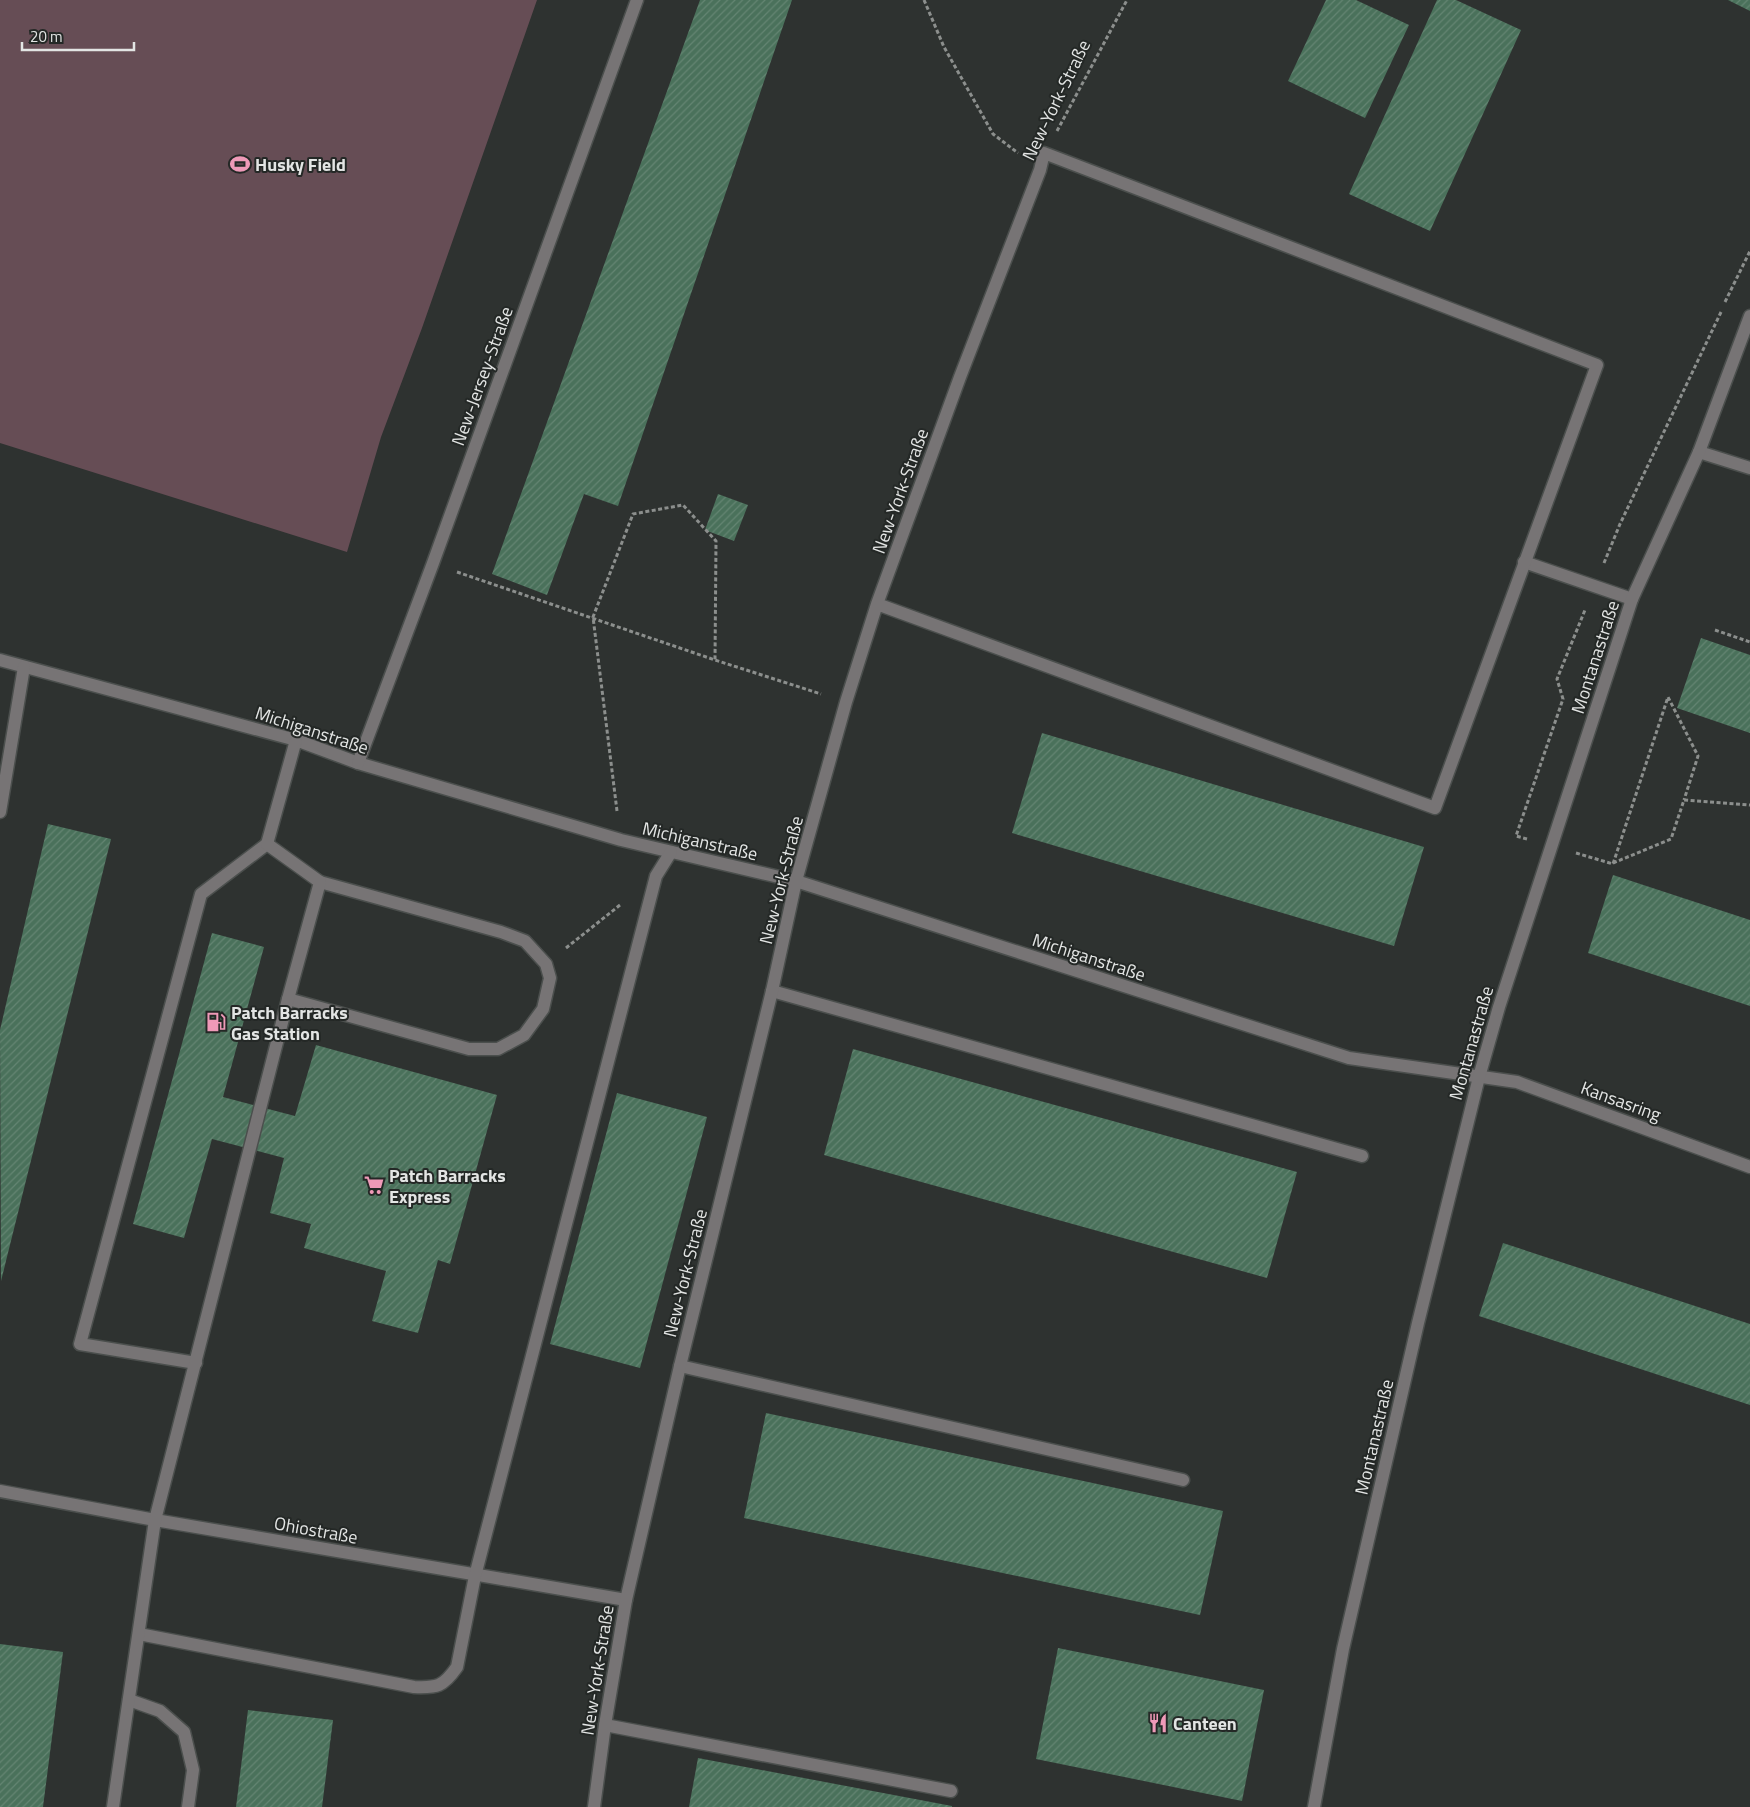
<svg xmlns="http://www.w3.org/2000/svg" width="1750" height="1807" viewBox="0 0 1750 1807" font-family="'Titillium Web',sans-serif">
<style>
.green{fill:#664d55}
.building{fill:url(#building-hatch)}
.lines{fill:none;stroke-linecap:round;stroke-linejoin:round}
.minor-casing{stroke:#4b4f4d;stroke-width:15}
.path{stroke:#8c8f8d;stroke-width:3;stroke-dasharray:4 2.5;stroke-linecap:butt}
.minor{stroke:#777475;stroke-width:12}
.labels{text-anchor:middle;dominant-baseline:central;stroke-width:4;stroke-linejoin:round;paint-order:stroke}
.street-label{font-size:18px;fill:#e3e5e4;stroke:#242826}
.poi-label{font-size:18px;font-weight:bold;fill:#e3e5e4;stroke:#242826;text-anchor:start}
</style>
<defs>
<pattern id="building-hatch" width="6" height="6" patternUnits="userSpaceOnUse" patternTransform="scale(1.25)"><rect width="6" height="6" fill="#4a715b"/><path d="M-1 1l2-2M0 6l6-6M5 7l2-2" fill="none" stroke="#648572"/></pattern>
</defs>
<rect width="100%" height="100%" fill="#2e3230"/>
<!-- green -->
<polygon class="green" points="0,0 537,0 422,328 381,437 347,552 0,443"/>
<!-- building -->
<g class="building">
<polygon points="700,0 792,0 618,506 584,494 547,595 492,574"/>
<polygon points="1326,0 1356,0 1409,25 1365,118 1288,81"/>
<polygon points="1437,0 1456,0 1521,30 1430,231 1349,194"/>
<polygon points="1728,0 1750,0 1750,11"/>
<polygon points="718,494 748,505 734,541 705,530"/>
<polygon points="1701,638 1750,655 1750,733 1677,708"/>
<polygon points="1042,733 1424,847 1394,946 1012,833"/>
<polygon points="48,824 111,839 1,1281 0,1030"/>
<polygon points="1613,875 1750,920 1750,1006 1588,953"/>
<polygon points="212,933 264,947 223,1097 295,1116 316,1045 497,1095 450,1264 438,1260 418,1333 372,1321 386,1271 304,1248 311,1224 270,1213 284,1158 212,1139 184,1238 133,1224"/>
<polygon points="853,1049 1297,1172 1267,1278 824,1155"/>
<polygon points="617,1093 707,1117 640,1368 550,1344"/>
<polygon points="1503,1243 1750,1324 1750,1405 1479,1316"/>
<polygon points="766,1413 1223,1511 1200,1615 744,1518"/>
<polygon points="0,1644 63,1652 43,1807 0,1807"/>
<polygon points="1058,1648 1264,1690 1242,1801 1036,1759"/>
<polygon points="248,1710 333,1720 322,1807 236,1807"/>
<polygon points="698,1758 952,1806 952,1807 689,1807"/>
</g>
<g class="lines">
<defs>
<g id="minor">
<polyline points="1699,452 1750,468"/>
<polyline points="1524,562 1632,599"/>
<polyline points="0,660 296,740 358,763 621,840 796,881 1349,1058 1517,1082 1750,1167"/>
<polyline points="358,763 433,563 637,0"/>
<polyline points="0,812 24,667"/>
<polyline points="772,991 1362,1156"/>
<polyline points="288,999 469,1049 498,1049 524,1035 543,1009 550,978 546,964 525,941 501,932 320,882"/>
<polyline points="196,1363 80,1344 201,894 267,844"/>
<polyline points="680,1366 1183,1480"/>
<polyline points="0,1491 155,1520 626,1600"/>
<path d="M139,1634L414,1687C437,1688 443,1687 457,1667L475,1576L656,876L671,852"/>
<polyline points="129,1700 160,1711 184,1732 193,1770 188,1807"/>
<polyline points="605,1725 951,1791"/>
<polyline points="113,1807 155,1520 288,999 320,882 267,844 296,740"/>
<polyline points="594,1807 605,1725 626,1600 680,1366 772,991 796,881 846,702 877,604 960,377 1040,170 1044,153 1597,365 1435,808 877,604"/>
<polyline points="1314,1807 1343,1649 1418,1323 1479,1077 1499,1007 1632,599 1699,452 1750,316"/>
</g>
</defs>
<!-- minor casing -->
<use href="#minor" class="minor-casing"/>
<!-- path -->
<g class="path">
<polyline points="924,0 944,47 993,134 1018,153"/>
<polyline points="1057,131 1127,0"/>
<polyline points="1725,302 1750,251"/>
<polyline points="1604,563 1620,524 1722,310"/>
<polyline points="457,572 715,660 821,694"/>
<polyline points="1715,630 1750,642"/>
<polyline points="617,811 593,617 633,514 683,505 716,541 715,660"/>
<polyline points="1527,839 1516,836 1563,699 1557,679 1585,610"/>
<polyline points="1576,853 1613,864 1668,697 1698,756 1684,800"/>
<polyline points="1613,863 1671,839 1684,800 1750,805"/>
<polyline points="566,948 620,905"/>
</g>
<!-- minor -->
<use href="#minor" class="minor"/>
</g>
<!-- icons -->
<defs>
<symbol id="stadium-bare" viewBox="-9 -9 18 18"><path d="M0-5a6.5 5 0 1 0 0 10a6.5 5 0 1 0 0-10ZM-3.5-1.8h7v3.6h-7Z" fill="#ef9ab8" stroke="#242826" stroke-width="2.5" paint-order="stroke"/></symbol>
<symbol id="fuel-bare" viewBox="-9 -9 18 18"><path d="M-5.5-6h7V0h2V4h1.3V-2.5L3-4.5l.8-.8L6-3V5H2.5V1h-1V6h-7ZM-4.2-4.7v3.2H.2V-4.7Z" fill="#ef9ab8" stroke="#242826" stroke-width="2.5" paint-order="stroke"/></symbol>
<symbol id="supermarket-bare" viewBox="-9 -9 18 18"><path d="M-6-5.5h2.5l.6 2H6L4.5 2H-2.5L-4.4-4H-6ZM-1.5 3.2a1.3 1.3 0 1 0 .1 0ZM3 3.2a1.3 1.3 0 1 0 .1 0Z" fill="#ef9ab8" stroke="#242826" stroke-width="2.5" paint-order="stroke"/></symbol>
<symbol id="restaurant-bare" viewBox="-9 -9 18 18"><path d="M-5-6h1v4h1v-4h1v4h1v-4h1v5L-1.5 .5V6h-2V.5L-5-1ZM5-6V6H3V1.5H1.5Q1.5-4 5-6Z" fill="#ef9ab8" stroke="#242826" stroke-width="2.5" paint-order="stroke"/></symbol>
</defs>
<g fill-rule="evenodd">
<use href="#stadium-bare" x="226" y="150" width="28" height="28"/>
<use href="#fuel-bare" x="202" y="1008" width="28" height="28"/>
<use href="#supermarket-bare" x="360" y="1171" width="28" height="28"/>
<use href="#restaurant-bare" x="1144" y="1709" width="28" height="28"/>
</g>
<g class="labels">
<!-- street labels -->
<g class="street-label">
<text transform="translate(1056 100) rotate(-64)">New-York-Straße</text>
<text transform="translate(482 376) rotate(-70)">New-Jersey-Straße</text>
<text transform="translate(900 491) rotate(-70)">New-York-Straße</text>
<text transform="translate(1595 657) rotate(-72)">Montanastraße</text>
<text transform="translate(312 730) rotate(18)">Michiganstraße</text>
<text transform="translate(700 841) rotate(13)">Michiganstraße</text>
<text transform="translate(781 880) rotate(-76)">New-York-Straße</text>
<text transform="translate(1089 957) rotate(18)">Michiganstraße</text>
<text transform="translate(1471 1043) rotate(-74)">Montanastraße</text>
<text transform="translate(1621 1101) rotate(20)">Kansasring</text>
<text transform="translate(685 1273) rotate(-76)">New-York-Straße</text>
<text transform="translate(1374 1437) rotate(-77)">Montanastraße</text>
<text transform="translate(316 1530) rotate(10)">Ohiostraße</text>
<text transform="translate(597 1670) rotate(-81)">New-York-Straße</text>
</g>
<!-- poi labels -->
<g class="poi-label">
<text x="255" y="164">Husky Field</text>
<text x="231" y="1012">Patch Barracks<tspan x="231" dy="21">Gas Station</tspan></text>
<text x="389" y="1175">Patch Barracks<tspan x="389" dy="21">Express</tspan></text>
<text x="1173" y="1723">Canteen</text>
</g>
</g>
<!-- scale -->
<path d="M22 42v8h112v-8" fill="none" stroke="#e3e5e4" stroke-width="2.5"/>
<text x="30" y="42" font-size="15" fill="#e3e5e4" stroke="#242826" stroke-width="4" paint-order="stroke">20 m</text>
</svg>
